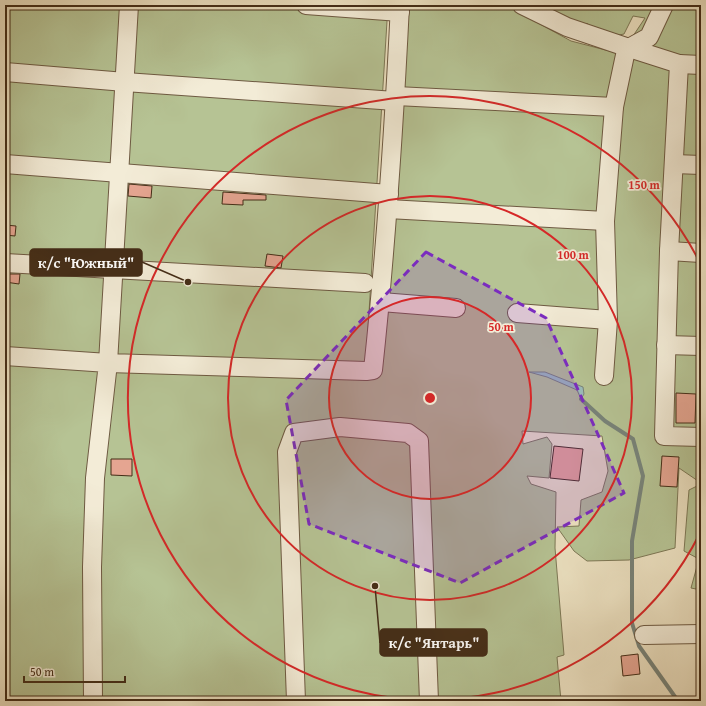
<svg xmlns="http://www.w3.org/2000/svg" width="706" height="706" viewBox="0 0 706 706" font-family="'Gentium Book Plus',serif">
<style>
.green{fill:#b6c394;stroke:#7d7856}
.water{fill:#9bbcba;stroke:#788379}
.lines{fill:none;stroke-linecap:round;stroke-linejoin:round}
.stream{stroke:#788379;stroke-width:4}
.building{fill:#e5a591;stroke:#442d17}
.minor-casing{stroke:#6e5a42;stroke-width:20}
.minor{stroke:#f3ecd7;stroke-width:18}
.marked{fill:#7b2cbf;fill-opacity:0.2;stroke:#7b2cbf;stroke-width:3;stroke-dasharray:8 5;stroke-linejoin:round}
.ring{fill:none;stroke:#d62828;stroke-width:2}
.centre{fill:#d62828;stroke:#f3ecd7;stroke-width:2}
.ring-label{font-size:12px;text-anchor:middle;font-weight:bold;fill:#d62828;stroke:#f3ecd7;stroke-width:3.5;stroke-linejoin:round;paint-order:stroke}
.leader{fill:none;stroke:#442d17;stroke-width:1.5}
.callout-dot{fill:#442d17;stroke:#f3ecd7;stroke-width:1.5}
.callout{fill:#442d17;stroke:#442d17;stroke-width:1.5}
.callout-label{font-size:15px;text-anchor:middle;font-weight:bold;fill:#fff}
</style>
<rect width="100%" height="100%" fill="#ece1c1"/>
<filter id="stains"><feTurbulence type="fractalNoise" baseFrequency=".005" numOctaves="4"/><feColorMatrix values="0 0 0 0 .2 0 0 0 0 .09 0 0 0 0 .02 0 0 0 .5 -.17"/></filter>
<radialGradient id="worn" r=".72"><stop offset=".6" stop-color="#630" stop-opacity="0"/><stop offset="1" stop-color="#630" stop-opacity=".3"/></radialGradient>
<!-- green -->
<g class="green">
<polygon points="5,5 388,5 365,377 378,378 407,5 505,5 571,41 621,54 645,18 633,16 624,34 609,37 593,33 587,23 585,28 539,5 701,5 701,443 664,442 666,445 701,446 701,483 679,468 675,548 629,560 587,561 574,551 557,527 579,526 581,500 602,492 608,471 602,436 522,431 523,444 547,437 552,444 549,478 527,476 531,484 556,492 555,548 564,655 557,657 561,701 5,701"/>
<polygon points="701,484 701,590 691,588 699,559 684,551 689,490"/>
</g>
<!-- water -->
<polygon class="water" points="529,372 545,372 583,387 584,394 581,399 577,390 547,377"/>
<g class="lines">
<!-- stream -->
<polyline class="stream" points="581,399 605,421 633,439 643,476 632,541 632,623 639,646 678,701"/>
</g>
<!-- building -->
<g class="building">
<polygon points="129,184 152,186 151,198 128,196"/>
<polygon points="223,192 266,195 266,200 243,200 243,205 222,204"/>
<polygon points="5,225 16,226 15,236 5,235"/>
<polygon points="267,254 283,256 281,268 265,266"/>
<polygon points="5,274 20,274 19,284 5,282"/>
<polygon points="676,393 696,394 695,423 676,423"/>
<polygon points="554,446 583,449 579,481 550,478"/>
<polygon points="662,456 679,457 677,487 660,486"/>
<polygon points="111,459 132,459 132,476 111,475"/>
<polygon points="638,654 640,674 623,676 621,656"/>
</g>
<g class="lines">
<defs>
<g id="minor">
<path d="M129,5L108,363L366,371L373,370C386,249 394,127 400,5"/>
<polyline points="306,5 400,12"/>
<polyline points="664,5 649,37 629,48 679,64 669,251 664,436 701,437"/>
<polyline points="679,64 701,65"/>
<polyline points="5,72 125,82 395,101"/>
<polyline points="396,96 614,107"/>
<polyline points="5,164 389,194"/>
<polyline points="674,164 701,165"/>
<polyline points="388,209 605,221"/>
<polyline points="669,251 701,253"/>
<polyline points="5,263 365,283"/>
<polyline points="381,302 456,308"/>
<polyline points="517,313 608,320 605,221 614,107 625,55 629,48 567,27 522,5"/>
<polyline points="666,345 701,346"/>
<polyline points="5,356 108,363 95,478 92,567 93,701"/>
<polyline points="604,376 608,320"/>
<polyline points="644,635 701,634"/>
<polyline points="296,701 287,452 294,433 340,427 408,433 419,441 429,701"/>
</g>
</defs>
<!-- minor casing -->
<use href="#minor" class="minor-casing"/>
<!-- minor -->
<use href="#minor" class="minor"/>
</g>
<!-- marked area -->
<path class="marked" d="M426,252L546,318L624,493L460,583L309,524L286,400Z"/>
<!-- distance rings -->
<circle cx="430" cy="398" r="101" fill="#d62828" fill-opacity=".12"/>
<g class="ring">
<circle cx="430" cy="398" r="101"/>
<circle cx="430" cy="398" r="202"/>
<path d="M700 533A302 302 0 1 1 700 263"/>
</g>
<circle cx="430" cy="398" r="6" class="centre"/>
<g class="ring-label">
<text x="644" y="189">150 m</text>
<text x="573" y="259">100 m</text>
<text x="501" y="331">50 m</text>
</g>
<!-- callouts -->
<path class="leader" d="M188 282L142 262M375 586L380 643"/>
<g class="callout-dot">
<circle cx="188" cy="282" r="4"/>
<circle cx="375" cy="586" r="4"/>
</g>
<g class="callout">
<rect x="30" y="249" width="112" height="27" rx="4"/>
<rect x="380" y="629" width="107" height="27" rx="4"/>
</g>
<g class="callout-label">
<text x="86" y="268">к/с "Южный"</text>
<text x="434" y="648">к/с "Янтарь"</text>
</g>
<!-- margin -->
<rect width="706" height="706" fill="none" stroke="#ece1c1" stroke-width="20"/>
<rect x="6" y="6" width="694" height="694" fill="none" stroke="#442d17" stroke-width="2"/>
<rect x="10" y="10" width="686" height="686" fill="none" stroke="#442d17"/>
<!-- scale -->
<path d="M24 676v6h101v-6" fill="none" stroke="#442d17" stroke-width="2"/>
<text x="30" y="676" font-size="12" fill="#442d17" stroke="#f3ecd7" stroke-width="3" paint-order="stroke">50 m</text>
<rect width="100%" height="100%" filter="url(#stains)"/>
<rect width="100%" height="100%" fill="url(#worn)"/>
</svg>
